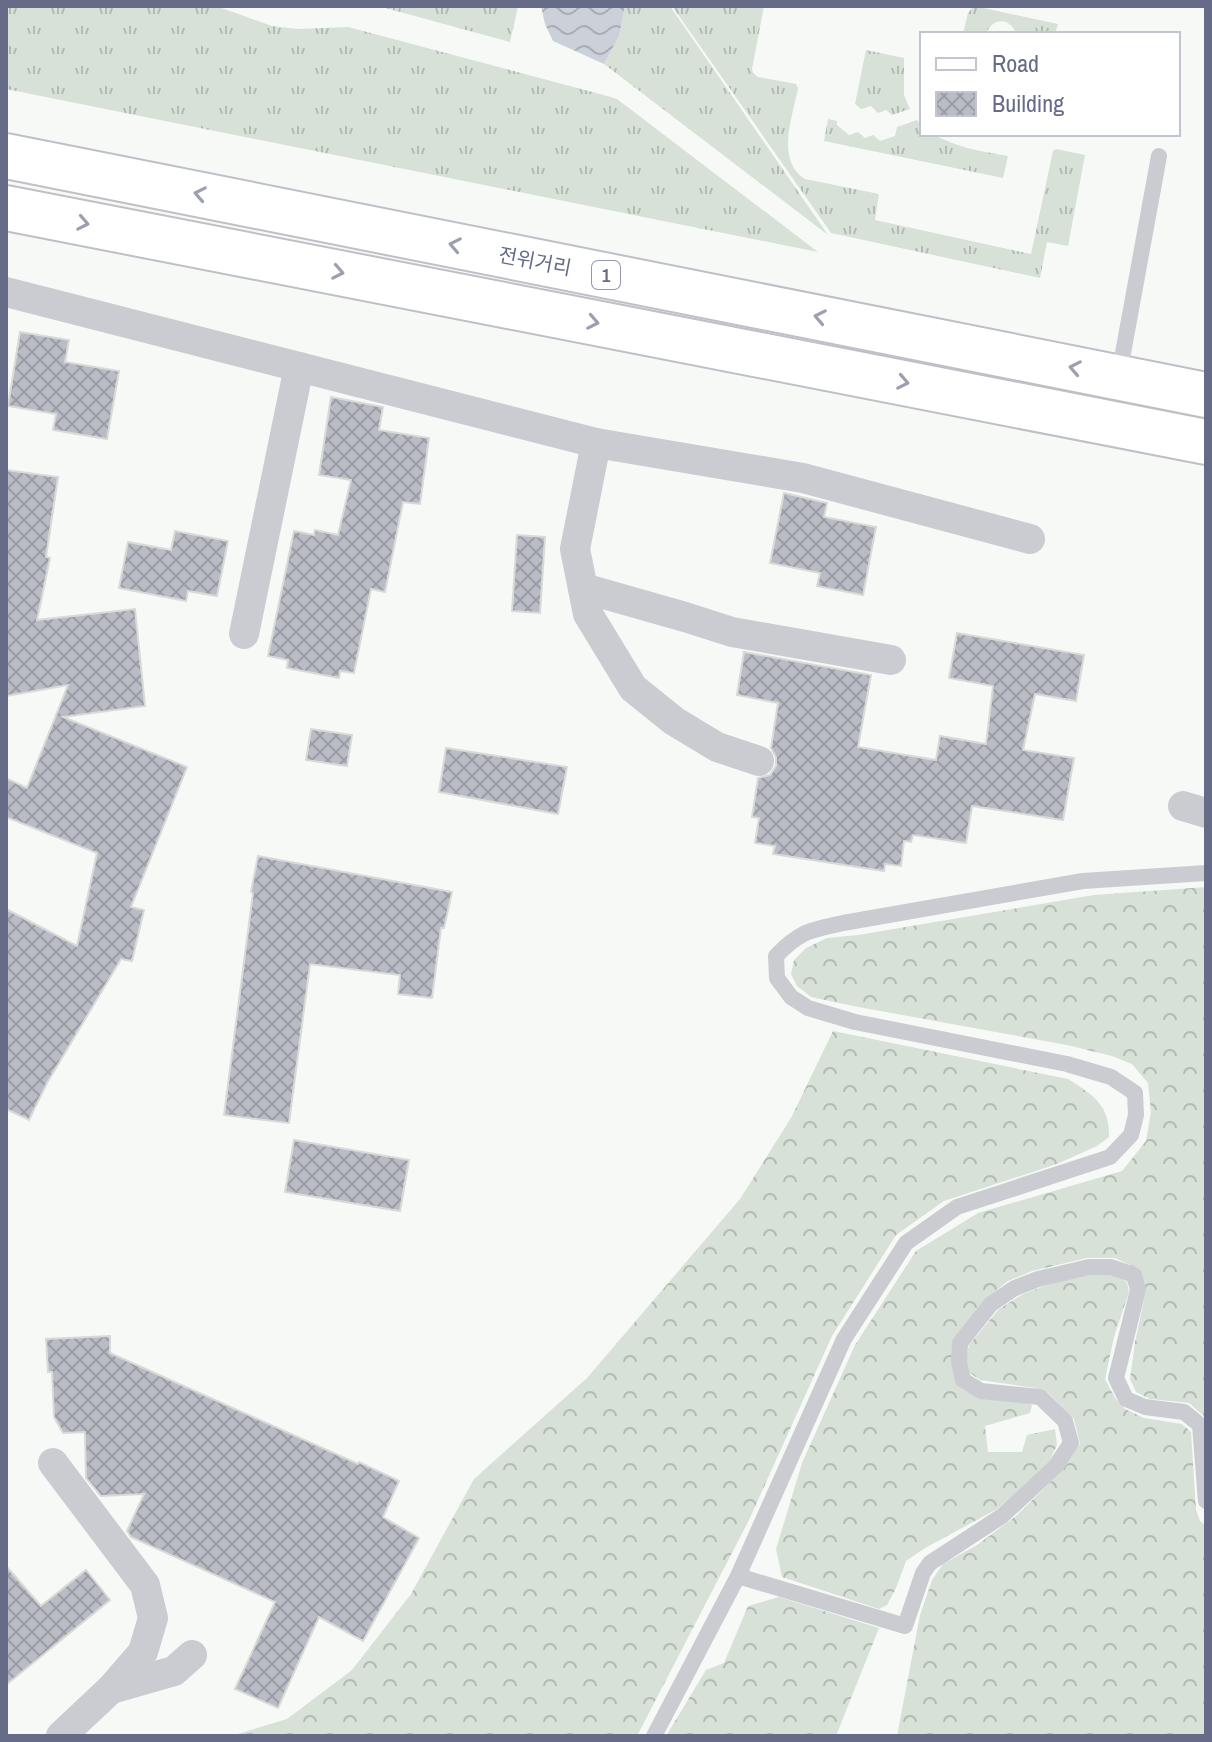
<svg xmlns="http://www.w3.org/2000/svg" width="1212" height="1742" viewBox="0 0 1212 1742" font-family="'Archivo Narrow','Noto Sans KR',sans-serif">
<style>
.grass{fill:url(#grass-tufts)}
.forest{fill:url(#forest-crowns)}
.water{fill:url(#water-waves)}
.building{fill:url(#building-cross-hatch);stroke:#d9dad8;stroke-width:2}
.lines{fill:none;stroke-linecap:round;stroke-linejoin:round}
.primary-casing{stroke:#bfc0c6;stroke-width:48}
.service{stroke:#cbccd1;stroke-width:16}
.minor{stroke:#cbccd1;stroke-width:30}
.primary{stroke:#fff;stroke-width:44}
.oneway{stroke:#9c9fb2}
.labels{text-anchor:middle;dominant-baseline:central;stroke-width:8;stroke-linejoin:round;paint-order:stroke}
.shield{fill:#fff;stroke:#9498ac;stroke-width:2}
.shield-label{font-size:18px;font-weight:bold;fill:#666c88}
.street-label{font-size:20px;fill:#666c88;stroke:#fff}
</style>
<defs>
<pattern id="grass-tufts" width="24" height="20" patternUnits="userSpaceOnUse" patternTransform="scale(2)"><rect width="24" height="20" fill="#d7e1d7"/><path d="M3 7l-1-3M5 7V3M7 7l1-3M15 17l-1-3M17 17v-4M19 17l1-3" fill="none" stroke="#b2bab4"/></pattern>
<pattern id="forest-crowns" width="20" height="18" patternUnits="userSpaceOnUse" patternTransform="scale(2)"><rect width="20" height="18" fill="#d7e1d7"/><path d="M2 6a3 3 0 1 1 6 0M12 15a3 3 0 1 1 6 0" fill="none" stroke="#b2bab4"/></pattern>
<pattern id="water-waves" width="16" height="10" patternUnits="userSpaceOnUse" patternTransform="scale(2)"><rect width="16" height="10" fill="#ccd0d8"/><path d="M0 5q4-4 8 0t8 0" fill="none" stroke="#a9adb5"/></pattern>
<pattern id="building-cross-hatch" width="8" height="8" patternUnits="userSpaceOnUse" patternTransform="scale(2)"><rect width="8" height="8" fill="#b9bcc5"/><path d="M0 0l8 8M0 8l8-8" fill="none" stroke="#9a9da6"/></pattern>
</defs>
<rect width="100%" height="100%" fill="#f7f9f6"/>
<!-- grass -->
<g class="grass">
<polygon points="6,6 216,6 272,26 297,29 348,27 611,97 617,99 818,252 6,89"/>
<polygon points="378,6 518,6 518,7 510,42"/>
<polygon points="625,6 670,6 828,235 604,64 619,36"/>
<path d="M672,6H764L752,69L753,73L758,77L796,84L798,88C793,116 775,160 805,179L879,194L875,220L1031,254L1053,151L1056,149L1085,155L1068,246L1047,242L1040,278L831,233Z"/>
<path d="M979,7L1058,24L1055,34H1016C1011,17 992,17 986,34H963L968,13L972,8Z"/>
<polygon points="866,50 904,58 904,95 910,109 892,115 886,110 878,113 871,106 861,109 855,104"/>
<path d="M828,119L837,121V125L849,135L858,132L865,138L873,135L880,141L895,136L897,127L917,120L922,126V134C936,134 947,142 961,146C976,151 992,153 1008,156L1003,178L824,141Z"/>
</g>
<!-- forest -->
<g class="forest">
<path d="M1206,887V1418L1189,1403L1150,1399L1136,1392L1130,1379L1135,1342L1146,1291L1140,1270L1115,1258H1087L1032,1271L1008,1281L985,1299L955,1379C966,1400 986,1395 1007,1397C1015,1398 1024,1402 1032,1405L1030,1413L985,1426L988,1452H1022L1027,1435L1055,1429L1057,1445L1048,1464L997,1509L925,1548L906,1561L896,1588L887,1605L879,1609L782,1577L776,1549L802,1463L855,1345L916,1251L978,1213L1122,1171L1146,1141L1151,1112L1148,1083L1132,1064L1112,1056L1067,1045L853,1006L811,997L797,986L791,974L794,960L806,948L827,938L858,935L1094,895Z"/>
<path d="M833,1031L1068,1079C1093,1095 1110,1105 1109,1137L1097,1146L1057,1164L944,1201L896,1235L832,1336L749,1520L637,1736H231L287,1719L352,1670L411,1594L474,1479L587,1378L740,1199L791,1118Z"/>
<polygon points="1093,1272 1113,1274 1127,1282 1129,1292 1114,1337 1105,1379 1115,1398 1125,1409 1144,1418 1182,1424 1191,1432 1196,1510 1200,1521 1206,1526 1206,1736 897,1736 920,1615 932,1580 943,1564 977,1545 1016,1516 1062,1471 1080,1444 1074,1419 1048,1393 1036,1388 980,1380 970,1373 965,1361 969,1345 999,1309 1023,1294 1047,1285"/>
<polygon points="779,1597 879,1628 836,1736 666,1736 706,1670 724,1663 748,1606"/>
</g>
<!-- water -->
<polygon class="water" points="541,6 625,6 619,36 604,64 553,41 545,24"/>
<!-- building -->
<g class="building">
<polygon points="20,332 69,340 65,362 119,371 107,439 53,430 56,414 8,406"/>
<polygon points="331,397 383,407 379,430 429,438 420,504 403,502 385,592 371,589 354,673 340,671 339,678 287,668 288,660 268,656 294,531 314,535 315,530 338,535 351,480 319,475"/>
<polygon points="6,470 58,477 46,557 50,558 37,620 135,609 145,706 63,717 187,767 131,907 144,910 132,961 121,959 47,1083 29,1120 6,1109 6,909 77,946 97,853 6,817 6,778 27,788 68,685 6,696"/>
<polygon points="784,493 827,503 824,517 876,527 863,595 817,586 820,573 770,563"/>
<polygon points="175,531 228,541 217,596 188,591 186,601 119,588 128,542 171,550"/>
<polygon points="517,535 545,537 540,613 512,611"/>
<polygon points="957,633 1084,655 1076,701 1035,694 1023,750 1074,758 1063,820 972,806 966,843 913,835 911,842 904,841 901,866 885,864 884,871 773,854 775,846 755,843 759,818 752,817 758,778 770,775 776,766 776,757 771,748 778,703 737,695 744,652 871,675 858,747 936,760 940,736 986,744 993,686 949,678"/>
<polygon points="311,729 352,735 347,766 306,760"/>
<polygon points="446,748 567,767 558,814 439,792"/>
<polygon points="258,856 452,892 444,928 441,928 432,998 398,994 400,975 310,964 289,1123 224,1115 253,893 251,892"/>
<polygon points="294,1140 409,1160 400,1211 285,1192"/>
<polygon points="110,1336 110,1353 358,1464 359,1462 399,1481 383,1517 419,1538 363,1641 319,1617 278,1708 235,1689 275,1602 131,1537 127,1531 144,1494 101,1496 86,1478 85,1432 63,1433 54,1417 52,1372 48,1372 46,1339"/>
<polygon points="6,1566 41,1606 86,1570 110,1600 6,1685"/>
</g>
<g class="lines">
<defs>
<g id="primary">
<polyline points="6,156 1206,395"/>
<polyline points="6,208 1206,442"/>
</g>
</defs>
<!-- primary casing -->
<use href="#primary" class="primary-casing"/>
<!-- service -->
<g class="service">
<polyline points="1119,375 1159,156"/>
<polyline points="738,1576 905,1626 923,1573 930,1563 1002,1516 1055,1467 1071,1443 1065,1421 1040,1397 981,1391 963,1380 959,1362 960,1343 991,1304 1015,1288 1038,1279 1089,1267 1111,1267 1134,1275 1138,1290 1116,1378 1126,1399 1145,1407 1184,1412 1200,1425 1206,1501"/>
<path d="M654,1736L738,1576L844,1339L906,1243L957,1207L1110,1157L1131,1135L1136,1115L1135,1093L1111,1077L1067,1064L855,1022L808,1008L791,997L777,978L776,956C800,931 810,930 843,923L1083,881L1206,873"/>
</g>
<!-- minor -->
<g class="minor">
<polyline points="6,292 596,443 803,478 1030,539"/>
<polyline points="596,443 575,549 588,614 633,688 674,721 717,747 759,761"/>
<polyline points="583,588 685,617 732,632 891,660"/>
<polyline points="244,634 299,367"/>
<polyline points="1183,806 1206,813"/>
<polyline points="53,1463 145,1585 153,1618 143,1652 111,1689"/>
<polyline points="61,1736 111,1689 174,1671 192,1655"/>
</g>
<!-- primary -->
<use href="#primary" class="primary"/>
</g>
<!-- one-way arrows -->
<defs><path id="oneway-chevron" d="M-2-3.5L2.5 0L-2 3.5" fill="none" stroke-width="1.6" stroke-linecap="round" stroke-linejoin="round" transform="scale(2)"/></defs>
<g class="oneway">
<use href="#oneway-chevron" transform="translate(200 194) rotate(-169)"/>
<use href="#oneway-chevron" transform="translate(83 223) rotate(11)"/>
<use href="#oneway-chevron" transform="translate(455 245) rotate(-169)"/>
<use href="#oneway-chevron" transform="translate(338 272) rotate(11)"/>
<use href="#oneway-chevron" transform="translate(820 317) rotate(-169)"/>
<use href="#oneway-chevron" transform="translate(593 322) rotate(11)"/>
<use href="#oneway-chevron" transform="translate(1075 368) rotate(-169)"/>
<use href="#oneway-chevron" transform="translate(903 382) rotate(11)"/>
</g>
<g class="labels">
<!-- shield labels -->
<rect class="shield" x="592" y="261" width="28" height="28" rx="6"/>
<g class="shield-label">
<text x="606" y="275">1</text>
</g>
<!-- street labels -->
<g class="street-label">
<text transform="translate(535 261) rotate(11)">전위거리</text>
</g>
</g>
<!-- border -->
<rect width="1212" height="1742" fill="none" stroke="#666c88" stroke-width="16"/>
<!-- legend -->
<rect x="920" y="32" width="260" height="104" fill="#ffffff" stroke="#c2c4cf" stroke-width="2"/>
<rect x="936" y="58" width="40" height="12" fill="#ffffff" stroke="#c2c4cf" stroke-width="2"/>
<text x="992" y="72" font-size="24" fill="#666c88">Road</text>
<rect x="936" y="92" width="40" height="24" fill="url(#building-cross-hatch)" stroke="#c2c4cf" stroke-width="2"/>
<text x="992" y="112" font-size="24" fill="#666c88">Building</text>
</svg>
